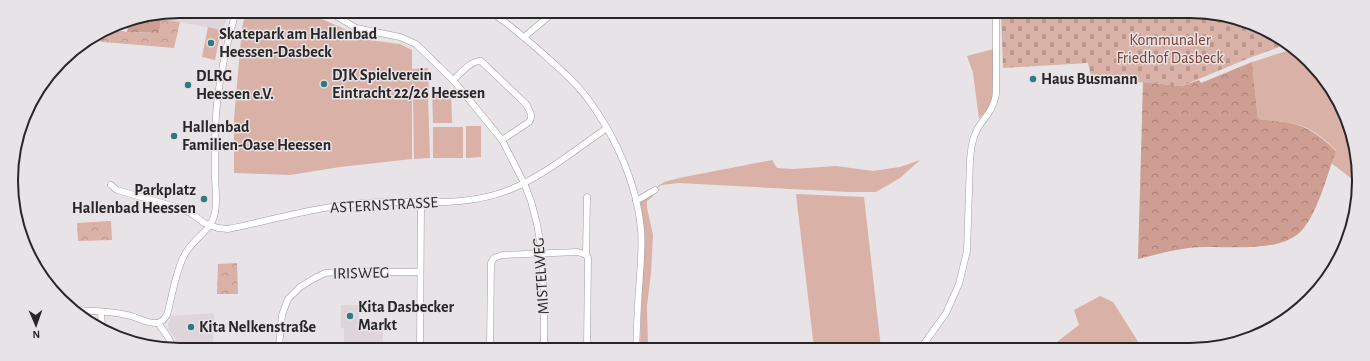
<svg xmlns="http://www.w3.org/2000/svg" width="1370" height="361" viewBox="0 0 1370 361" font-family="'Alegreya Sans',sans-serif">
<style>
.built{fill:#e0d4db}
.grass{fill:#d9b1a7}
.forest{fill:url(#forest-crowns)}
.cemetery{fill:url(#cemetery-stones)}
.park{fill:url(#park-crowns)}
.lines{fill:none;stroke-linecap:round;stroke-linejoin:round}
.street-casing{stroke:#a19c9f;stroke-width:7}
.street{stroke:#fff;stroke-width:6}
.poi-dot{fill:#327a80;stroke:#e8e3e6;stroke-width:1.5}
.labels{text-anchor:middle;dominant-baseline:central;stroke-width:3;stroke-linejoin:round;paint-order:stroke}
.poi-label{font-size:16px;font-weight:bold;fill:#282627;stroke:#e8e3e6;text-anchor:start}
.park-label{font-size:16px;fill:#7d3e2f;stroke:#e8e3e6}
.street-label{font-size:16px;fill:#282627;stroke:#e8e3e6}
.rim{fill:none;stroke:#282627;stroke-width:2}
</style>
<defs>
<pattern id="forest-crowns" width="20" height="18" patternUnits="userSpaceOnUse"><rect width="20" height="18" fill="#ce9e92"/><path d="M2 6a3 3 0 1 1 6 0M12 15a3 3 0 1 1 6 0" fill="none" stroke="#a78177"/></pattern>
<pattern id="cemetery-stones" width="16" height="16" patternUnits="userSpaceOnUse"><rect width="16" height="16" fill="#d9b1a7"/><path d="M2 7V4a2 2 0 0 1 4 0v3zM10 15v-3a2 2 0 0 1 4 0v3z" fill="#ba9890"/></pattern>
<pattern id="park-crowns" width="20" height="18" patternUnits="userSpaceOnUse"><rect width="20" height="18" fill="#d9b1a7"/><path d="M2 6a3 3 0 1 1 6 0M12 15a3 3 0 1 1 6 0" fill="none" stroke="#ba9890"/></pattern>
</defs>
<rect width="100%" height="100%" fill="#e8e3e6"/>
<!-- built -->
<g class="built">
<polygon points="181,11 229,11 223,30 161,19 162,15"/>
<polygon points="341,305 359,305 359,331 372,331 372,326 383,327 383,342 344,342 344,328 341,328"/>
<polygon points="214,313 213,342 178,343 169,330 168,324 171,316"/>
</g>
<!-- grass -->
<g class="grass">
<polygon points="246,11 304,11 369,40 400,44 412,50 412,159 340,167 290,175 234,173 234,118 242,28"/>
<polygon points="208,27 221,30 215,60 202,57"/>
<polygon points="994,49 992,100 990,106 979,119 973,73 967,56"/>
<path d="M1293,49L1330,86L1356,147V182L1331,163L1336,150C1307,122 1297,123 1258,119L1252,62Z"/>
<polygon points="428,68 429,96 413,96 412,69"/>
<polygon points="432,91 451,91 452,123 433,123"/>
<polygon points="413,97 428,97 430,158 414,159"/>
<polygon points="466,126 481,126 481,157 466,158"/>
<rect x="433" y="127" width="30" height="31"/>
<polygon points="772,160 777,168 793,169 836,166 873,171 900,167 920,160 900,178 876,192 849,192 679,183 662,185 644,196 664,182 679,178"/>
<polygon points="653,193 653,196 647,201 647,208 653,235 651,273 647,306 648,348 640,348 643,239 639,204 643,199"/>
<polygon points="796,194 864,197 881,348 814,348"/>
<polygon points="1100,296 1113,302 1142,348 1049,348 1079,325 1074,310"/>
</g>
<!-- forest -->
<g class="forest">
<polygon points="162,15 159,33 127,32 129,21"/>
<path d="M1252,62L1258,119C1297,123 1307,123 1336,151C1327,175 1319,209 1303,229C1281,256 1220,244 1189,248C1172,250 1155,255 1138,259L1143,82L1182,86L1199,80L1201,83Z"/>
</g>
<!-- cemetery -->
<polygon class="cemetery" points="1001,14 1222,14 1283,39 1288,44 1249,58 1182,86 1104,79 1092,81 1088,63 1003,68"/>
<!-- park -->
<g class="park">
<polygon points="161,19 180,22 174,48 103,42 92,39 109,28 127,32 159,33"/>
<polygon points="111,221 112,240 78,241 77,223"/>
<polygon points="237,263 238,294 217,294 218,264"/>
</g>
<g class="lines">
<defs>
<g id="street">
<polyline points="328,11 356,28 400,37 416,44 453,80 502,140 524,183 531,201 537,224 542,253 544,301 544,347"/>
<path d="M491,12C509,24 525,38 541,52C559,68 579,85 593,106C618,142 637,186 641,229C643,254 639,280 638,305C637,319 637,333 636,348"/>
<polyline points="524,37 554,12"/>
<path d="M453,80C460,74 471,60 481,61L526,104C529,110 534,116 529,122L502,140"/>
<path d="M111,185L117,190L176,207L191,213L204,223L218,228L228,229C272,220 316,207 362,203C412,199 462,209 509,190C544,176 576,149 607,128"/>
<polyline points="636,201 655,190"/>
<polyline points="586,255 587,197"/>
<path d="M76,310C93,311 110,311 127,315C138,317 147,324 158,323L168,337L173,347"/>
<polyline points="101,312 102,329"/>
<path d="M158,323L163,320L167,315C172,297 176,269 185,254C193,239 212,230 215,213C217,202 216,191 215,179C215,166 215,153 215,140C215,96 224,53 236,11"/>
<polyline points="279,347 282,315 288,299 300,287 313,279 325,273 339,272 420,272"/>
<polyline points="420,347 421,203"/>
<polyline points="490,347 491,263 494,258 502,255 578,252 586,255 588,258 587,348"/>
<path d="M921,348L946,313L959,284L967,251L970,160C971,149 972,138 978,128C986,115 993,111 996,94V14"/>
</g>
</defs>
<!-- street casing -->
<use href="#street" class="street-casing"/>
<!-- street -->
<use href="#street" class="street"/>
</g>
<!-- markers -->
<g class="poi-dot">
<circle cx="211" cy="43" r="4"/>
<circle cx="1033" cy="79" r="4"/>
<circle cx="324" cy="84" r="4"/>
<circle cx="188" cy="85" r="4"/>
<circle cx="174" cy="136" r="4"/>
<circle cx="204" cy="199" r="4"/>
<circle cx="350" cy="316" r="4"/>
<circle cx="191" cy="327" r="4"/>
</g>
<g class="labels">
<!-- poi labels -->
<g class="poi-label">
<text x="219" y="34">Skatepark am Hallenbad<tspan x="219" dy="18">Heessen-Dasbeck</tspan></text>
<text x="332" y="75">DJK Spielverein<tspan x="332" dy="18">Eintracht 22/26 Heessen</tspan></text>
<text x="196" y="76">DLRG<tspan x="196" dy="18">Heessen e.V.</tspan></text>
<text x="1041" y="79">Haus Busmann</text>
<text x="182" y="127">Hallenbad<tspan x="182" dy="18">Familien-Oase Heessen</tspan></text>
<text x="196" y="190" text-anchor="end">Parkplatz<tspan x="196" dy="18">Hallenbad Heessen</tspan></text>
<text x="358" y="307">Kita Dasbecker<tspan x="358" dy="18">Markt</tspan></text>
<text x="199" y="327">Kita Nelkenstraße</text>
</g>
<!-- park labels -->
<g class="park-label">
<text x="1170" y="40">Kommunaler<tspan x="1170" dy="18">Friedhof Dasbeck</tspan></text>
</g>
<!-- street labels -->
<g class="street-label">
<text transform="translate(384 205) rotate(-3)">ASTERNSTRASSE</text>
<text transform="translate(361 273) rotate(-1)">IRISWEG</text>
<text transform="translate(541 276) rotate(-94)">MISTELWEG</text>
</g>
</g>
<!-- crop -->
<path d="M0 0H1370V361H0ZM180 18H1190A162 162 0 0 1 1352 180V181A162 162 0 0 1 1190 343H180A162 162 0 0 1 18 181V180A162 162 0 0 1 180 18Z" fill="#e8e3e6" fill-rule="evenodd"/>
<path class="rim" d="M180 18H1190A162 162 0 0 1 1352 180V181A162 162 0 0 1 1190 343H180A162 162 0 0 1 18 181V180A162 162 0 0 1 180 18Z"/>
<!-- north arrow -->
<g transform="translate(36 325) rotate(178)" stroke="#e8e3e6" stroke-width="3" paint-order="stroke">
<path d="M0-3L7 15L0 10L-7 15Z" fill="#282627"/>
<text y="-6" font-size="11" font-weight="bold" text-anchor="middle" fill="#282627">N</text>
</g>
</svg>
